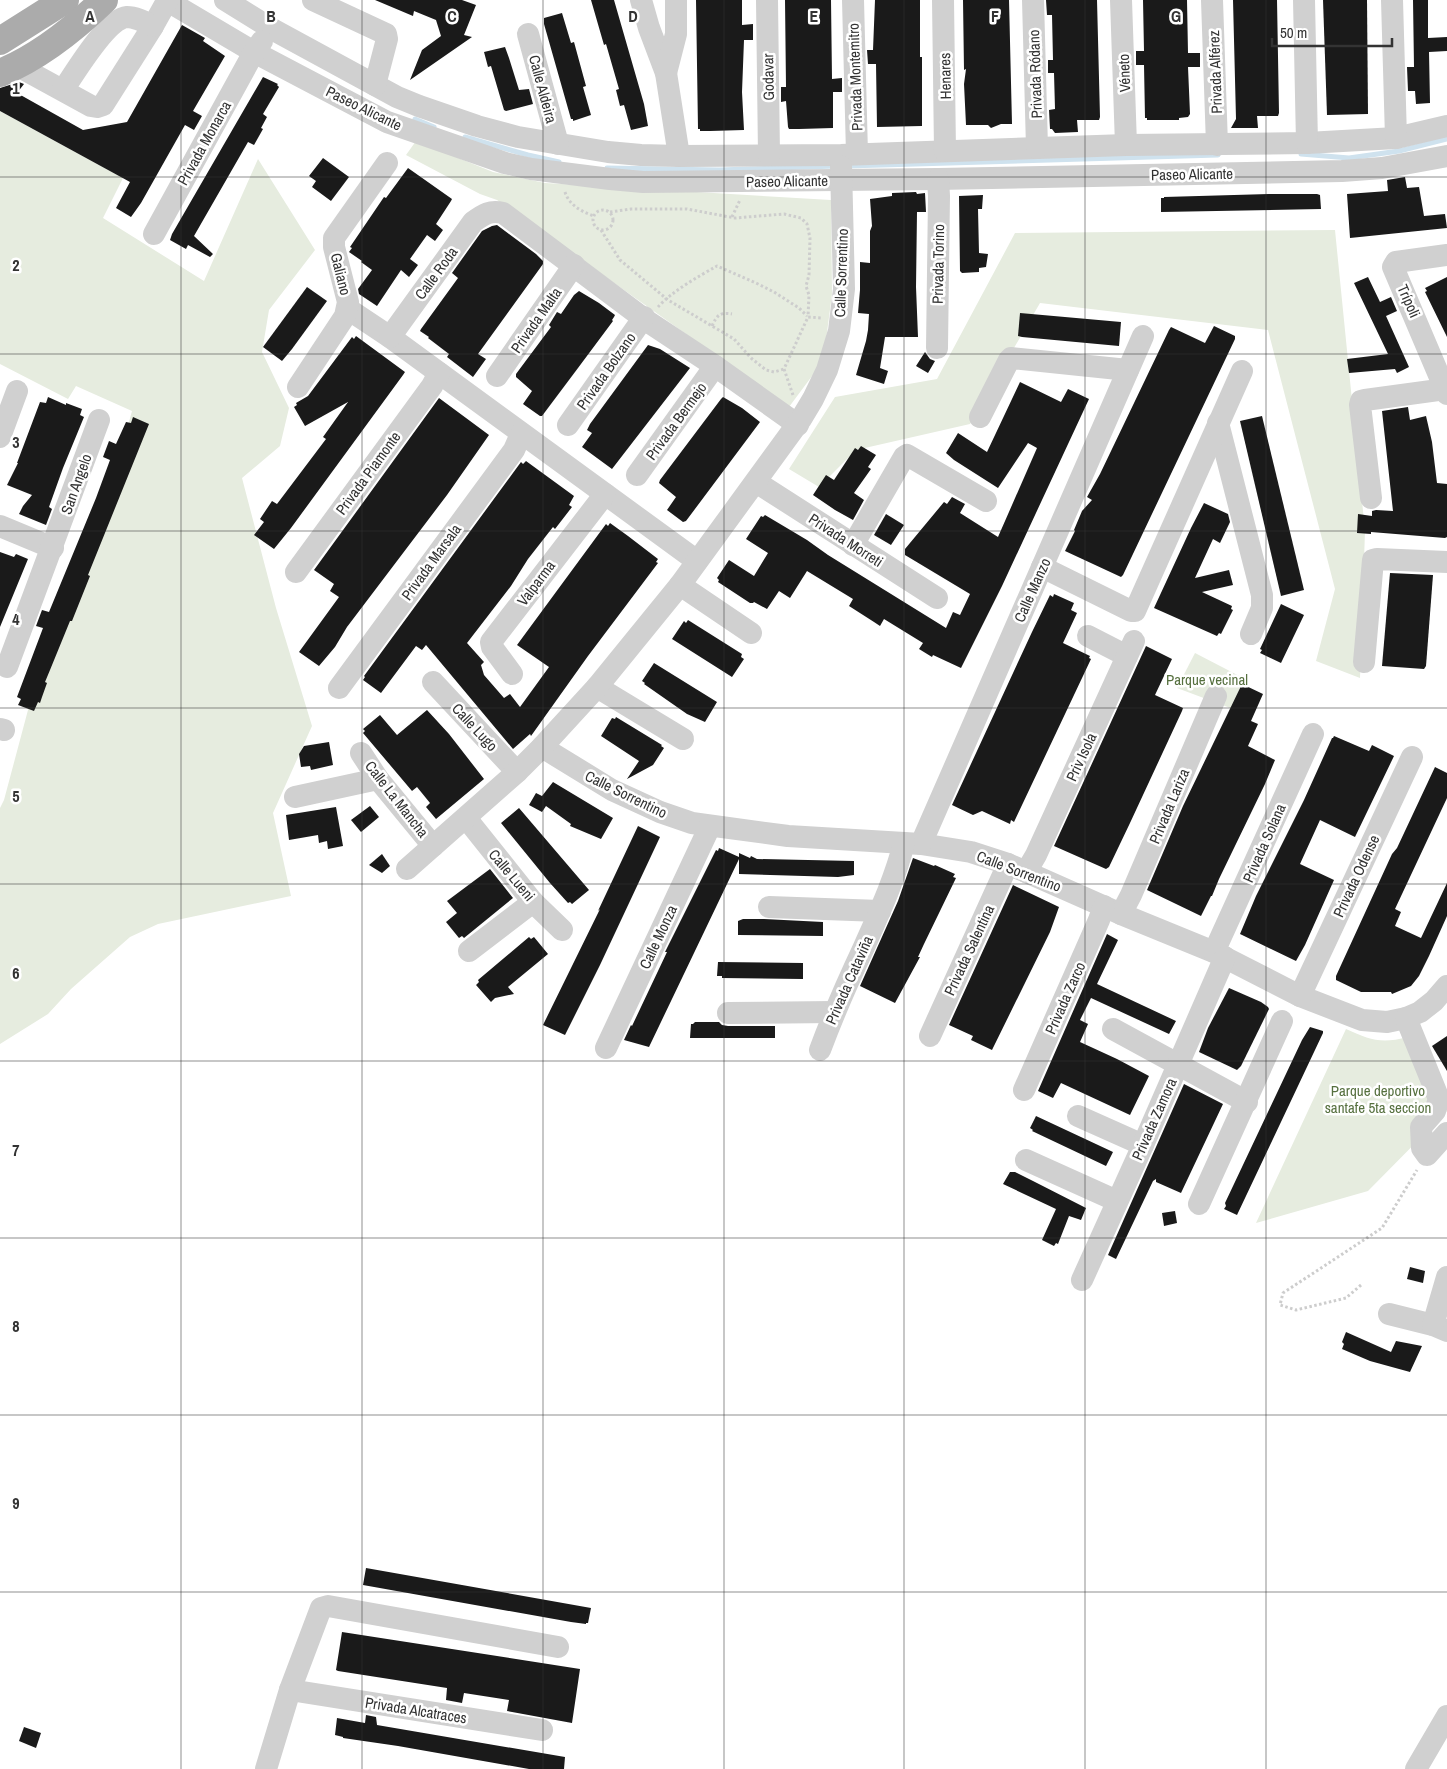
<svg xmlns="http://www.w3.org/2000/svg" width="1447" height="1769" viewBox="0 0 1447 1769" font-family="'Archivo Narrow',sans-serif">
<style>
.green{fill:#e6ecdf}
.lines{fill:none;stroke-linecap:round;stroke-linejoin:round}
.stream{stroke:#cfe2ee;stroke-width:5}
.building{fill:#1a1a1a}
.path{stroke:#cdcdcd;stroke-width:3;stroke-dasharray:2.5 2.5;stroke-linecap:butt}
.minor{stroke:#d0d0d0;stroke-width:22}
.major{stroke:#ababab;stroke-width:28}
.grid{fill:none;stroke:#333;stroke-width:1;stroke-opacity:0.55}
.labels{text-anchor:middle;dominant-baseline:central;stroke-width:5;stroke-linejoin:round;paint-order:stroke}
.street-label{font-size:15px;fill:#333;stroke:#fff}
.park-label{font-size:15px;fill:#56703f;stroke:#fff}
.grid-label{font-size:16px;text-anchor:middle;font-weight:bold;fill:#333;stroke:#fff;stroke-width:5;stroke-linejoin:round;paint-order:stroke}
</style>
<rect width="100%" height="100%" fill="#fff"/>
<!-- green -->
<g class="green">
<polygon points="0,111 123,178 103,218 204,281 258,159 315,250 269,310 262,352 289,408 280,446 242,478 276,608 312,726 273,813 291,896 158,924 130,937 71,989 48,1014 0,1044 0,808 4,800 32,695 118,461 132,411 76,386 68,399 0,364"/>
<polygon points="416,141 493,172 545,183 831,200 832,294 826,340 818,368 789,407 497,200 480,194 406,155"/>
<polygon points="1335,230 1365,531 1360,678 1316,661 1335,589 1268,330 1040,303 970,424 856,450 819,487 789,469 835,397 937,379 1015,233"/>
<polygon points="1195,653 1249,681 1233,709 1177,688"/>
<path d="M1346,1029C1370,1040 1381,1044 1408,1037L1447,1111L1368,1191L1256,1223Z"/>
</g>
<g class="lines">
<!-- stream -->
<g class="stream">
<polyline points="415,119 434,127"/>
<polyline points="465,137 528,155 559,162"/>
<polyline points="1301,154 1349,158 1399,151 1447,139"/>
<polyline points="847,166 1218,155"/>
<polyline points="607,168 719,170 836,166"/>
</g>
</g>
<!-- building -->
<g class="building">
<polygon points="375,0 462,0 476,5 464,35 472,37 410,80 422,50 441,36 436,20 414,11 413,16"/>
<polygon points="591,0 614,0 644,104 648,126 631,130 624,105 620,106 616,90 619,89 606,44 604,45"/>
<polygon points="696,0 742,0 742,25 753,24 753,40 744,40 742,92 744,130 710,131 700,131 700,129 698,129"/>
<polygon points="785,0 831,0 832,79 842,78 842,92 833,92 833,128 799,129 789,129 788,127 786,101 781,102 781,87 786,87"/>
<polygon points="875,0 920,0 920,57 922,57 922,126 877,127 876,64 868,64 867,50 873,50"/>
<polygon points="963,0 1009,0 1012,124 1001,124 991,128 988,125 966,125 964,84 966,69 964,70"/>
<polygon points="1046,0 1097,0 1100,117 1099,120 1077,120 1078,132 1055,133 1052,129 1050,129 1049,110 1055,109 1054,73 1048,73 1048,60 1053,60 1052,15 1047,15"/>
<polygon points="1143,0 1187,0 1188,53 1200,53 1200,67 1188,67 1190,114 1188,117 1179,118 1179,120 1147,120 1147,118 1145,118 1144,65 1136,65 1136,51 1144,51"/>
<polygon points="1233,0 1277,0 1279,113 1278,116 1257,116 1258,128 1231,128 1236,119"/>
<polygon points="1323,0 1367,0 1368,114 1327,115"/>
<polygon points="1413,0 1428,0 1428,38 1447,37 1447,51 1429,52 1430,103 1416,104 1415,91 1408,91 1407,67 1414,67"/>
<polygon points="562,13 571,43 574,42 586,86 583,87 591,115 573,121 573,119 571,119 544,24 544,18"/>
<polygon points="182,25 205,38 203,41 225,56 193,111 202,116 194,130 185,125 141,203 131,217 116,208 130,182 0,111 0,88 19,82 24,84 17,93 83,130 127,122"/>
<polygon points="505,47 509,58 519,90 529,89 533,104 506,111 504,110 491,66 488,67 484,52"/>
<polygon points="263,77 278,84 277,85 279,87 263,114 267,117 261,128 263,129 254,145 248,142 194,236 213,254 210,257 188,245 186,249 170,240 172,234"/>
<polygon points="323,158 349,177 331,201 312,187 316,181 309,176"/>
<polygon points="408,168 452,199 451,201 436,224 443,230 435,241 427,235 410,259 418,265 409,277 401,270 377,306 359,294 358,289 372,270 361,262 362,261 349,252 352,248 350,247 384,197 386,198"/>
<polygon points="1405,177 1407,188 1419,187 1424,216 1445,214 1447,228 1350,238 1347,194 1388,191 1387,180"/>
<polygon points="916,192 917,194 925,193 926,212 917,212 916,287 918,337 885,337 880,368 888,371 884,384 856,375 866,341 868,330 869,314 858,313 860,290 860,262 870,263 870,231 872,226 870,199 892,196 892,193"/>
<polygon points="1269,194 1317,194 1320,195 1321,209 1161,212 1161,198 1164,198 1164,197"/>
<polygon points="983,195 982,209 978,209 979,253 988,254 986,267 979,268 979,272 962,273 960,271 959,196"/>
<polygon points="497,225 536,254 543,261 543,264 478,354 486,359 473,377 447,357 449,354 428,338 429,337 420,331 421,329 458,278 452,273 482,231 492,226"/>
<polygon points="1368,277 1380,302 1391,297 1397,311 1386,316 1409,367 1397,373 1395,369 1349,373 1347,359 1388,354 1354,283"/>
<polygon points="1447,277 1447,337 1425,292 1427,291 1425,288"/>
<polygon points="307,287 327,301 292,349 282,361 263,347"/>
<polygon points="579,291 599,303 615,315 614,317 612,320 613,321 578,368 542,416 540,416 523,404 532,391 516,377 516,374 551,327 549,325 557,312 561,314 574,295"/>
<polygon points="1020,313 1121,322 1119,346 1022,337 1018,336"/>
<polygon points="1214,326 1235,336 1235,339 1123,575 1121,577 1065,551 1075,531 1074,530 1082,511 1092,500 1087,497 1100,474 1169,330 1171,327 1205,343"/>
<polygon points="356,336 405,372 403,375 291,528 274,549 254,535 264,522 260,519 272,501 277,504 326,439 323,437 348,402 305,426 294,407 297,405 296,403 308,396 352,337 354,339"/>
<polygon points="648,345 660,349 690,368 612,469 582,447 592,433 587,430 590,424"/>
<polygon points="925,352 930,359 935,361 928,373 916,366"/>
<polygon points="1020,382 1061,402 1068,389 1089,399 1002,586 961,668 933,655 932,657 919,649 923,643 884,619 880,626 874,622 849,606 853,599 807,571 790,598 779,591 767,609 754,602 753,603 750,603 718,582 719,580 717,578 729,560 754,576 768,553 746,539 761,516 763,517 765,515 807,540 828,555 946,628 953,612 960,615 970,594 905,555 905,549 944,502 947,504 952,497 965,504 960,513 998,537 1037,448 1028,443 998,488 954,460 946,453 958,433 987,452"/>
<polygon points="48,397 66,405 66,403 82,409 80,415 84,417 63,468 49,507 52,509 46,525 19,514 23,506 32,495 7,485 18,463 17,463 40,402 46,403"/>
<polygon points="723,397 742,408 760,422 686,521 683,522 667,510 676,497 659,483 660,480 721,399"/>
<polygon points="439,398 489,435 447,495 347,627 335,647 319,666 299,652 339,597 330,591 334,584 314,570"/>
<polygon points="1408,407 1410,420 1426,416 1432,442 1437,483 1447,484 1447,537 1445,538 1371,532 1371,534 1357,533 1358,514 1372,516 1372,511 1376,510 1393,511 1382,411"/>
<polygon points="1262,416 1304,590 1281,596 1240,421"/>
<polygon points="133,417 149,424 88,575 90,576 72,621 70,621 50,670 45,682 47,683 42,697 40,703 38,702 34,711 18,705 21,699 17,697 43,628 36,626 42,610 49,612 96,498 110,460 103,457 109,441 116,444 126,422 131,423"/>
<polygon points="861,446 876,455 868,467 871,469 854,493 864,500 853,520 835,510 813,495 826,475 834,480 855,448 858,450"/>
<polygon points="526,461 574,496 569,505 572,507 555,529 553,527 528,559 511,586 467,643 484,662 481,665 484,675 504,698 510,694 520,707 549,667 517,645 606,524 608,526 610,523 628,536 658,559 656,562 658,563 588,656 531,736 530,734 513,749 426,645 422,650 416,646 381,693 363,680 365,677 364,676 521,462 523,464"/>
<polygon points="1204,503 1228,514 1230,522 1220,543 1213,539 1195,578 1229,570 1233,585 1202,592 1232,606 1231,609 1233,610 1221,634 1219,633 1217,636 1154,608 1191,528"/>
<polygon points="886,514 904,525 891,545 874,535"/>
<polygon points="0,552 14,557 16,554 28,559 0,627"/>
<polygon points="1390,573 1433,575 1426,666 1424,669 1382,666"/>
<polygon points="1054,594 1074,603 1071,610 1077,613 1063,643 1090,656 1089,658 1091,659 1014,822 1011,820 1010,824 982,811 973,815 952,805 1032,632 1050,595 1053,597"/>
<polygon points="1281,604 1304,615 1281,663 1260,653 1262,650 1260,649"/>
<polygon points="688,620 742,654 741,657 744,659 732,677 672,639 684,621 686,623"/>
<polygon points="1146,646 1172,659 1155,695 1183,708 1182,711 1130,823 1109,867 1106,869 1054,846"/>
<polygon points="654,663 717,702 705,722 687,714 644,684 645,683 642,681"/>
<polygon points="1242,684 1263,694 1251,721 1258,724 1248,746 1275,760 1265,784 1219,879 1212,896 1211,896 1201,916 1147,890 1183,806"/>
<polygon points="427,710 449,734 484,779 436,819 426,807 430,803 417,787 412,791 363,733 365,731 363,729 380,715 397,735"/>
<polygon points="616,717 662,745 661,746 664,748 653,765 627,779 639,761 601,736 612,718 615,719"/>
<polygon points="1334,736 1369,751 1372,745 1394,756 1355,837 1320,820 1300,864 1334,880 1305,945 1296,961 1240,934 1256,896 1304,800 1332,738 1333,738"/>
<polygon points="329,742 333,765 311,770 310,766 301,767 299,754 304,746"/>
<polygon points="1435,767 1447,773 1447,798 1395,909 1401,912 1395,926 1421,938 1447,883 1447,916 1429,956 1419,976 1411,986 1392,994 1391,992 1361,992 1336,980 1336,976 1392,854 1397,848"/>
<polygon points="553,782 613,818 601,839 570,826 571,824 546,806 542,812 529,805 536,793 542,796"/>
<polygon points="370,806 379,817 361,832 351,820"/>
<polygon points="336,807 343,846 328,849 327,841 319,843 318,835 289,840 286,815"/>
<polygon points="519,808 589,890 572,904 570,902 568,903 550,883 501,823"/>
<polygon points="638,826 660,837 600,965 565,1035 543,1025 600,909 598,911"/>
<polygon points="719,848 739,857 739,853 750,858 751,856 757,859 854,861 854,875 838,877 739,874 739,859 649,1047 624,1040 631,1025 632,1026 667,952 665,952 716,850 718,851"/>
<polygon points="382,854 390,866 382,873 369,865"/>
<polygon points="913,858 934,866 935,865 955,874 953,877 956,878 924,944 918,957 920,957 895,1003 860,986 898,901"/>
<polygon points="490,869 513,898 464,938 462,936 459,938 446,922 457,913 447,901"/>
<polygon points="1013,885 1059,907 1050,932 992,1050 971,1040 973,1036 949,1025"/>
<polygon points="743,919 764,919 823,922 823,936 738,935 738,921"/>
<polygon points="1107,934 1118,940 1097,984 1176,1021 1169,1034 1091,998 1080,1020 1088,1024 1080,1042 1117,1059 1149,1076 1130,1115 1061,1083 1053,1098 1038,1091"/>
<polygon points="529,937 531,939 534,937 548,954 508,987 514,994 495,998 491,1002 476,985 479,982 478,980"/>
<polygon points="718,962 803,963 803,979 722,978 722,976 717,976"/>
<polygon points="1229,988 1261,1002 1268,1007 1269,1009 1241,1066 1237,1070 1199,1052 1208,1028"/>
<polygon points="695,1022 719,1022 722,1025 728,1026 775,1026 775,1038 690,1038 691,1024 693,1024"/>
<polygon points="1310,1027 1323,1031 1323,1033 1237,1215 1224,1209 1226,1206 1225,1203 1302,1040"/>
<polygon points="1447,1036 1447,1071 1432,1046"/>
<polygon points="1184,1084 1223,1104 1181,1193 1156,1182 1156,1179 1153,1181 1116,1259 1108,1255"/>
<polygon points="1036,1116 1113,1152 1106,1166 1032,1131 1033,1130 1030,1128"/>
<polygon points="1010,1172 1015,1172 1033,1181 1086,1208 1081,1220 1069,1216 1058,1244 1056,1243 1054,1246 1042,1240 1056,1209 1003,1184"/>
<polygon points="1175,1211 1177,1223 1164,1226 1162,1213"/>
<polygon points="1410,1267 1425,1271 1423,1283 1407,1279"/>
<polygon points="1346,1332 1391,1352 1396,1341 1422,1346 1410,1372 1370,1361 1342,1349 1344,1344 1342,1342"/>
<polygon points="366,1568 591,1608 588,1623 586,1623 586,1624 571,1622 363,1585"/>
<polygon points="342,1632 580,1669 572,1723 507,1711 509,1700 464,1693 462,1703 446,1700 447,1688 338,1671 336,1670"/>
<polygon points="366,1715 376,1717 377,1725 565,1757 564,1769 529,1769 398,1746 343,1738 343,1737 335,1735 337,1718 365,1723"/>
<polygon points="24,1727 41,1733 36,1748 19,1741"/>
</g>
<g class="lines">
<!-- path -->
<g class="path">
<path d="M565,192C569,205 582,212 594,216"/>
<circle cx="603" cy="220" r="10"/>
<polyline points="610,212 631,209 687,209 735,218 784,214 801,218 807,224 810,238 809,275 806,286 809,295 808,317"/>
<polyline points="732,217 740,200"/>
<polyline points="601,230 620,260 668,300 734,339 751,358 766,370 774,372 784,369"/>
<path d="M658,307C671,292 699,276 717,266L758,284L774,292L799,308L807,316"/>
<path d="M712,326C717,315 720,312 732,314"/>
<polyline points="793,395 784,369 808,317 822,318"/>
<polyline points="1361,1285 1346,1298 1296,1310 1280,1305 1283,1293 1382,1228 1417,1170"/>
</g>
<!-- minor -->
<g class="minor">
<polyline points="166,0 254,52 387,122 505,163 531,169 610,179 643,182 938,179 1342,171 1382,168 1447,156"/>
<polyline points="225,0 272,29 397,97 419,106 477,126 518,137 608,152 641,155 679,156 841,155 1126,145 1307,143 1396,138 1447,126"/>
<polyline points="313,0 386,34 387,39 375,85"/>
<polyline points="641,0 649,28 666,73 679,156"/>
<polyline points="767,0 769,155"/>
<polyline points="853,0 857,154"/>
<polyline points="943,0 945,151"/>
<polyline points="1033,0 1037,148"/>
<polyline points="1121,0 1126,145"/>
<polyline points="1212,0 1217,145"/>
<polyline points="1304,0 1307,143"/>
<polyline points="1392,0 1396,138"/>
<polyline points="528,34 558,144"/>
<polyline points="18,66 91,106 97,107 103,105 153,26 167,1"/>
<polyline points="666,73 676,34 676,0"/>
<path d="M63,90C75,73 106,19 127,17C136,17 145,22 153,26"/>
<polyline points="154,234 254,52 262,41"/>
<polyline points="1447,255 1396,262 1393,267 1447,394"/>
<polyline points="348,309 390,337 697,561"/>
<path d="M390,337L473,222C484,214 490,210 503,213L647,321L715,366L798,425"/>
<polyline points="937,348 939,196 938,179"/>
<polyline points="497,376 574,265"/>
<polyline points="298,387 345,316 348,302 334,247 334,238 387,163"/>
<polyline points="980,417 1009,360 1011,358 1128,370"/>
<polyline points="1218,423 1262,595 1262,608 1251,634"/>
<polyline points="568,425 644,317"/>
<polyline points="0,437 17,391"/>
<polyline points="637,475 715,366"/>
<polyline points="756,482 937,598"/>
<polyline points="1371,498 1360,405 1361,401 1365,400 1446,389"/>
<polyline points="0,526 53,548"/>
<polyline points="853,545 904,457 907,455 986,501"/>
<polyline points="1042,567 1131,611 1135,611 1242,371"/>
<polyline points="296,572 432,386 439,373"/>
<polyline points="680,585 751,633"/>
<polyline points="1088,636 1127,656"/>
<polyline points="1364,662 1373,560 1377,559 1447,562"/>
<polyline points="7,667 99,420"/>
<polyline points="512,674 492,647 491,642 605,494"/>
<polyline points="433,682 517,772"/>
<polyline points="597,687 683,739"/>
<polyline points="339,688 514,450 521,434"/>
<polyline points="0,729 4,730"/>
<polyline points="542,747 612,790 660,812 692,823 788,836 921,844 971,852 1008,864 1121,914 1214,952 1300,996 1362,1020 1387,1022 1406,1018 1420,1012 1434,1001 1447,986"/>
<polyline points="361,753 378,779 433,846"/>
<polyline points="295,797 378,779"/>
<polyline points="466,818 533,902 562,930"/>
<polyline points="921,844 1143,336"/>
<polyline points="407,869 517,772 542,747 597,687 680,585 801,419 813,399 827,370 839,331 844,289 841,166"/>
<polyline points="1026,872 1036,855 1134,641"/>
<polyline points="769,907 880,911"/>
<polyline points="1121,914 1131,895 1216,696"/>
<polyline points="469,951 533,902"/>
<polyline points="1214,952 1313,734"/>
<polyline points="1300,996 1412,757"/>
<polyline points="728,1013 834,1012"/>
<polyline points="1406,1018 1439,1099 1435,1111 1421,1127 1422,1148 1427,1155 1447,1133"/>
<polyline points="1113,1029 1247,1102"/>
<polyline points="930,1036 1008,864"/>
<polyline points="606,1048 710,826"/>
<path d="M820,1050C833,1015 848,981 864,947C879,913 895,879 904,843"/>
<polyline points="1024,1090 1099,920 1104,906"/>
<polyline points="1078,1116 1143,1145"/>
<polyline points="1026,1160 1117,1201"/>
<polyline points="1199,1204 1282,1021"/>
<polyline points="1082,1280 1143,1145 1225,957"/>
<polyline points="1389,1314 1433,1325 1447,1331"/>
<polyline points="1433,1325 1447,1277"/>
<polyline points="290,1690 542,1730"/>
<polyline points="266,1769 290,1690 321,1608 328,1606 558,1647"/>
<polyline points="1416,1769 1447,1716"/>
</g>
<!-- major -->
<g class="major">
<polyline points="0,41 65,0"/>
<path d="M0,73C37,58 75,28 104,0"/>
</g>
</g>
<!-- grid -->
<path class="grid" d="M181,0V1769M362,0V1769M543,0V1769M724,0V1769M904,0V1769M1085,0V1769M1266,0V1769M0,177H1447M0,354H1447M0,531H1447M0,708H1447M0,884H1447M0,1061H1447M0,1238H1447M0,1415H1447M0,1592H1447"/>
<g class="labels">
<!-- street labels -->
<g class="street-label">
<text transform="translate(1215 72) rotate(-92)">Privada Alférez</text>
<text transform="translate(1124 73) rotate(-92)">Véneto</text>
<text transform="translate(1035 74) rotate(-92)">Privada Ródano</text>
<text transform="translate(945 76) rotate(-91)">Henares</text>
<text transform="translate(768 77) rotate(-91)">Godavar</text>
<text transform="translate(855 77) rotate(-92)">Privada Montemitro</text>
<text transform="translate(543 89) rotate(75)">Calle Aldeira</text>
<text transform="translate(364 108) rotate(26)">Paseo Alicante</text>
<text transform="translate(204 143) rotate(-61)">Privada Monarca</text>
<text transform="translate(1192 174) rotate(-1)">Paseo Alicante</text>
<text transform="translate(787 181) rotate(-1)">Paseo Alicante</text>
<text transform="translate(938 264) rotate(-89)">Privada Torino</text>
<text transform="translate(436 273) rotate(-54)">Calle Roda</text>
<text transform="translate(841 273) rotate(-88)">Calle Sorrentino</text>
<text transform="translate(341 274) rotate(76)">Galiano</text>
<text transform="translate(1409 301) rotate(66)">Trípoli</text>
<text transform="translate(536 320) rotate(-55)">Privada Malta</text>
<text transform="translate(606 371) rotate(-55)">Privada Bolzano</text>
<text transform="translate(676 421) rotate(-54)">Privada Bermejo</text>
<text transform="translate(368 473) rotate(-54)">Privada Piamonte</text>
<text transform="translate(76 484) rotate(-70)">San Angelo</text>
<text transform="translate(846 540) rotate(33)">Privada Morreti</text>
<text transform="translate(431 562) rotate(-54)">Privada Marsala</text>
<text transform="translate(536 583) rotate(-53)">Valparma</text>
<text transform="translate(1032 590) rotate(-66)">Calle Manzo</text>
<text transform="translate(475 727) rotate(47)">Calle Lugo</text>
<text transform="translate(1081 757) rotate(-65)">Priv Isola</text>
<text transform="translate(626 794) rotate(26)">Calle Sorrentino</text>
<text transform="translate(397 799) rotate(52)">Calle La Mancha</text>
<text transform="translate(1169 806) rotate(-67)">Privada Lariza</text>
<text transform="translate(1264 843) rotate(-66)">Privada Solana</text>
<text transform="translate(1019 871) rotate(21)">Calle Sorrentino</text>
<text transform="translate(512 875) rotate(50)">Calle Lueni</text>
<text transform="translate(1356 876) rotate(-65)">Privada Odense</text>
<text transform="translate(658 937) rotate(-65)">Calle Monza</text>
<text transform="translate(969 950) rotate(-65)">Privada Salentina</text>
<text transform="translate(849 980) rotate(-66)">Privada Cataviña</text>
<text transform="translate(1065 998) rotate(-66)">Privada Zarco</text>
<text transform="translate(1154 1119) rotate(-66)">Privada Zamora</text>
<text transform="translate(416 1710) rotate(9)">Privada Alcatraces</text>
</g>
<!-- park labels -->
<g class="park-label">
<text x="1207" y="679">Parque vecinal</text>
<text x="1378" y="1090">Parque deportivo<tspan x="1378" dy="17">santafe 5ta seccion</tspan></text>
</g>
</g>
<g class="grid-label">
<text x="90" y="22">A</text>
<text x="271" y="22">B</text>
<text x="452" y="22">C</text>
<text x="633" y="22">D</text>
<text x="814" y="22">E</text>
<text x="995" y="22">F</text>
<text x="1176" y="22">G</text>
<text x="16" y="94">1</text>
<text x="16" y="271">2</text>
<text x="16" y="448">3</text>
<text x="16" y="625">4</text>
<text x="16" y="802">5</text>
<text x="16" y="979">6</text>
<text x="16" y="1156">7</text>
<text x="16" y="1332">8</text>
<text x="16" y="1509">9</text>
</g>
<!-- scale -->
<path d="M1272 38v8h120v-8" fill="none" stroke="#333333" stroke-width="2.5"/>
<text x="1280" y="38" font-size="15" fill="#333333" stroke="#ffffff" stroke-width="4" paint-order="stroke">50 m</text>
</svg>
